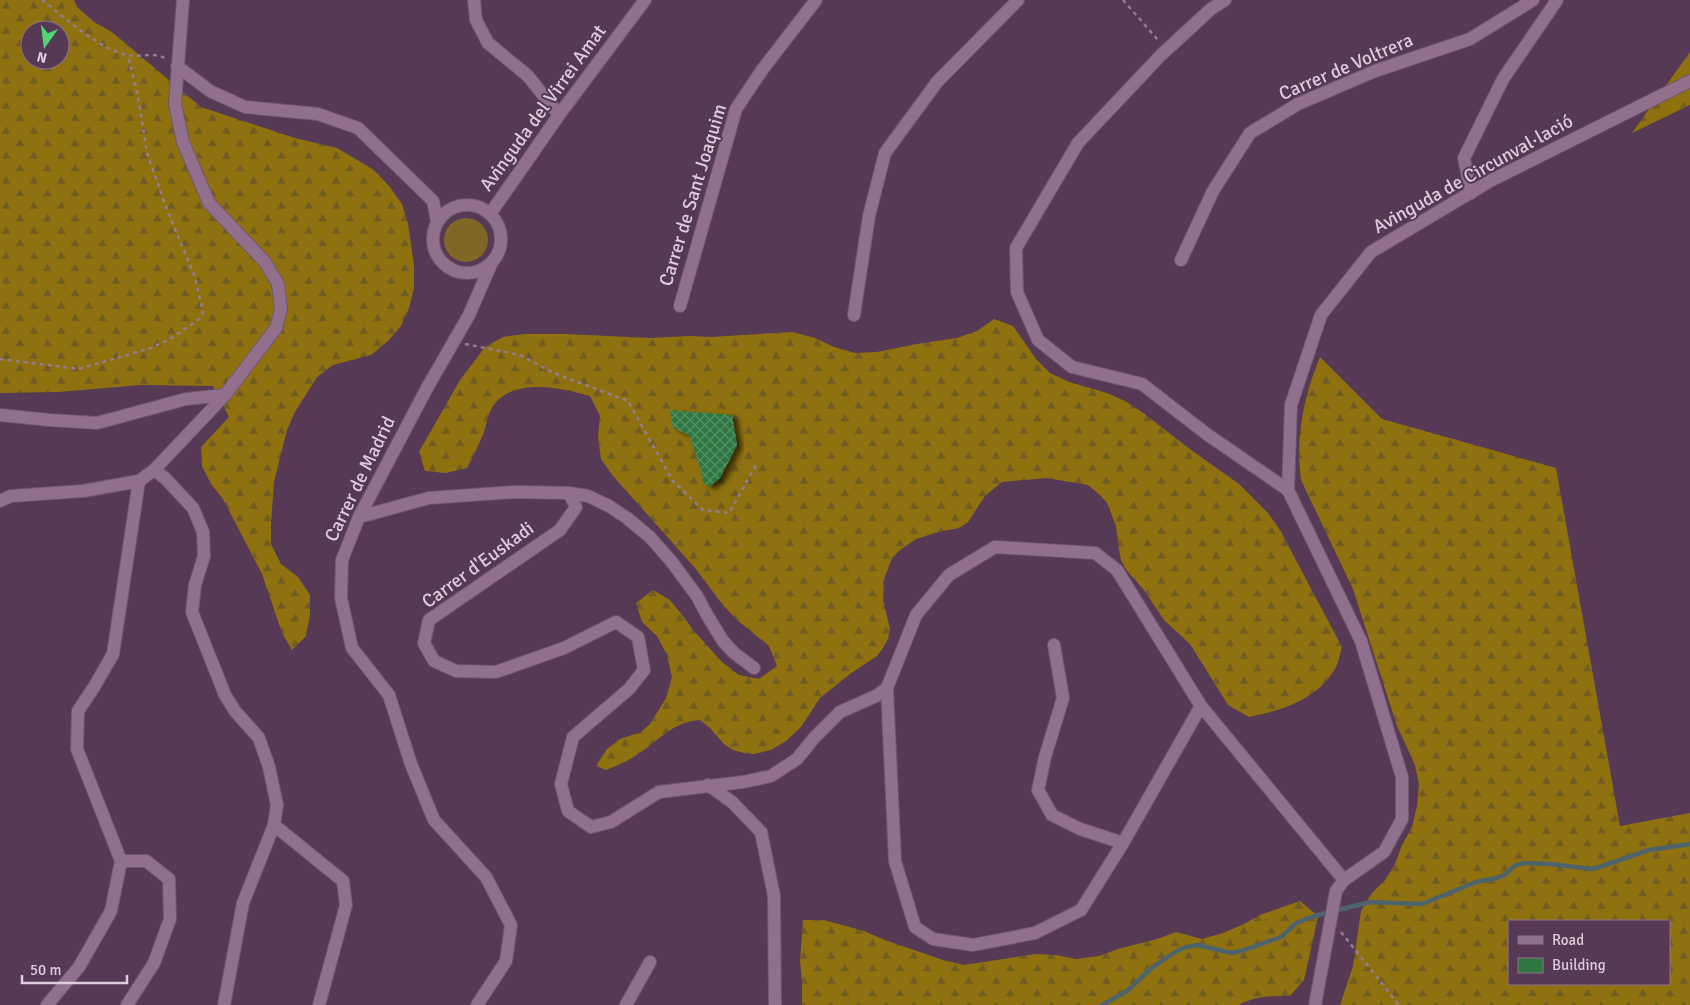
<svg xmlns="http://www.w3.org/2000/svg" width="1690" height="1005" viewBox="0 0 1690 1005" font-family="Signika,sans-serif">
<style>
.green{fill:#7f6826}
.forest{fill:url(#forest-firs);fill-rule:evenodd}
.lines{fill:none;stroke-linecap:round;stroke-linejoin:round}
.stream{stroke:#4e646d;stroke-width:4.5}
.building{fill:url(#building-cross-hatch);filter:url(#shadow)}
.street-casing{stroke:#6f576d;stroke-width:14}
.path{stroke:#957d93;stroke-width:2.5;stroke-dasharray:4 4;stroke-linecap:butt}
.street{stroke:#90708d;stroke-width:12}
.labels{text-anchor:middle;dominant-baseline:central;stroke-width:4;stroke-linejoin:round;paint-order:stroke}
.street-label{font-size:19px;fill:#deccdc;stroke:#563954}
</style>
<defs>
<pattern id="forest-firs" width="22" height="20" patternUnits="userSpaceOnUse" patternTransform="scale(1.25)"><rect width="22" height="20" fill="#8f710f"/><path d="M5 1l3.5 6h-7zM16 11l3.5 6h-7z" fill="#715c23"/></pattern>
<pattern id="building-cross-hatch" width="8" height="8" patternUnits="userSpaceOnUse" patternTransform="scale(1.25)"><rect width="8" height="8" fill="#2f7741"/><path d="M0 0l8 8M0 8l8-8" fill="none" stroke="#578f65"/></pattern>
<filter id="shadow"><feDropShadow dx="5.5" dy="3" stdDeviation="2.5" flood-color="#0009"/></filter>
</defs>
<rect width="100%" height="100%" fill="#563954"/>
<!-- green -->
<circle class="green" cx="466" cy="240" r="22"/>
<!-- forest -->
<g class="forest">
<path d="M0,0H74L77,7L94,22L112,32L201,107L295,138L337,148L374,170L389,186L402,204L408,224L414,265V288L409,308L401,326L388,341L371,355L333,365L317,377L295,412L287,430L274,482L271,523V544L281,564L298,577L310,595V615L306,636L292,650L282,633L262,574L223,499L211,484L202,466L201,447L229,417L213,386L141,385L58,392L0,393ZM30,30H60V60H30Z"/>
<polygon points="1690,52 1690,105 1632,133"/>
<path d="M994,319L1013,326L1036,359L1050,373L1069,382L1107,393L1125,401L1142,412L1187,447L1239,484L1268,513L1280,530L1342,647C1340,653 1339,660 1337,665C1320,699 1283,710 1249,717L1228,705L1190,644L1164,620L1144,590L1127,571L1121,560L1119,549L1116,526L1107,503L1100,495L1088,485L1046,478L1002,482L985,496L968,522L959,528L938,532L916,539L900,550L892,558L884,579L883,600L890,629L888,639L883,648L877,656L850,674L820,698L801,727L786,741L771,750L754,754L744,753L733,750L724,744L709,727L700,720C671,722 658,742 635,756C626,762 616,766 606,770L596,766L607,749L620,739L641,732L650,724L666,698L672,677L667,655L657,636L642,622L636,603L653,590L670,600L683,616L694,631L722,662L739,675L759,679L777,666L769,646L737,620L722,604L696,569L613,476L601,459L598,437L600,416L590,396C559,387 505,375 489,414C487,420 486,426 484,432C479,445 473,456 467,468L446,473L425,471L419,452L460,380L473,363L485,347L503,337L525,334H565L649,338L690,336L710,337L792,332L815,338L834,347L855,353L877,352L917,344L957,338L977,331Z"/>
<path d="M1320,357L1382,419L1556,468L1620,826L1690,813V1005H1340L1353,966L1361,911L1371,894L1385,880L1395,864L1402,845L1412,827L1417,806L1419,785L1415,765L1397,726L1353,589L1301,480C1295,438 1304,396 1320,357ZM1509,921H1669V984H1509Z"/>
<path d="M1300,901L1318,916L1313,940L1304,980L1290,996C1272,996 1255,996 1239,1005H802V981L800,961L803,920H824L864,931L885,940L943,960L964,965L1036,954L1056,955L1076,959L1099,956L1118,949L1157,939L1176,932L1202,939L1223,933L1242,925L1260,915Z"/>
</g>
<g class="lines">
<!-- stream -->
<polyline class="stream" points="1102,1005 1127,991 1153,967 1177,951 1186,947 1198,945 1231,953 1241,951 1281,937 1296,923 1314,916 1370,902 1422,904 1476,882 1497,878 1506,874 1514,866 1524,863 1550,864 1593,869 1649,850 1690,844"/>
</g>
<!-- building -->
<polygon class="building" points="670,410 732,415 737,445 720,478 709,487 703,482 701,470 689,435 673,428"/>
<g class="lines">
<defs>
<g id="street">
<polyline points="474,0 476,20 488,43 528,76 559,115"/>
<polyline points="1225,0 1211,9 1161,55 1078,143 1016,248 1017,292 1038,340 1072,367 1142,384 1208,435 1288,490"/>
<polyline points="177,66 210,91 245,107 318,114 358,128 433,201 437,221"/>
<polyline points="1471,193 1464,158 1503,79 1557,0"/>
<circle cx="467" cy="239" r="34"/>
<polyline points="490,214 559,115 645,0"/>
<polyline points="1181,260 1213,191 1250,133 1298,104 1375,71 1470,39 1533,0"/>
<polyline points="680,306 736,109 762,70 816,0"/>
<polyline points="854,315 869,216 885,153 937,82 1018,0"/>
<polyline points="0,415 49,420 97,423 186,399 225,395"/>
<polyline points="154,470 165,478 193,508 203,532 204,556 195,585 192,612 225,695 235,711 259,738 269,767 277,805 274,825 243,903 224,1005"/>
<polyline points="569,493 576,507 560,530 429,620 424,643 434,661 456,671 496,672 564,648 616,622 638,637 644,670 629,689 573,737 561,784 568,811 591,827 611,822 659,792 743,782 771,776 797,759 814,738 840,712 876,696 887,688"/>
<polyline points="0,501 11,496 83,491 139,481 154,470 225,395 276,328 281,309 278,284 265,262 209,203 183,142 175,104 183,0"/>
<polyline points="359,517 429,498 515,492 569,493 588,496 609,506 627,518 650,537 671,561 697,596 707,615 723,641 733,652 754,668"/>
<polyline points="1054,645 1063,698 1045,757 1038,790 1052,815 1080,829 1123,843"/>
<polyline points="1201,706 1123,843 1081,910 1035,933 973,945 933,939 915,927 895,861 887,688 916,615 949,575 995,547 1095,553 1117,570 1201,706 1344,880"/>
<polyline points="708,785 732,802 761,832 774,896 775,1005"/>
<polyline points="274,825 343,881 346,905 319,1005"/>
<polyline points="121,861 146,861 169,879 170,919 154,963 127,1005"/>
<polyline points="47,1005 79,967 111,911 121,861 77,749 78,711 94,687 113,654 139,481"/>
<polyline points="477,1005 506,961 511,925 486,877 434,820 411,764 389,695 352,648 341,598 342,560 359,517 427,388 469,315 492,262"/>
<polyline points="626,1005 650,962"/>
<polyline points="1315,1005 1336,891 1344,880 1384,852 1402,819 1402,777 1361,641 1288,490 1291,405 1321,315 1371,252 1490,181 1690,81"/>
</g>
</defs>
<!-- street casing -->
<use href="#street" class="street-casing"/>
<!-- path -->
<g class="path">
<path d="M42,0C64,17 100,50 127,55C140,58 154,51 166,59"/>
<polyline points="1123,0 1159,41"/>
<polyline points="465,344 520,355 554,373 628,401 673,481 703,510 729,513 756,465"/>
<polyline points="0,359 79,369 151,348 170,339 192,324 200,318 203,312 195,277 166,207 147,153 138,96 128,56"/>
<polyline points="1341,932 1399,1005"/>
</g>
<!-- street -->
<use href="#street" class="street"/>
</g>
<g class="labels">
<!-- street labels -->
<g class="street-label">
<text transform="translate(1346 67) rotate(-23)">Carrer de Voltrera</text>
<text transform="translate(543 108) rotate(-54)">Avinguda del Virrei Amat</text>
<text transform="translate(1473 174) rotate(-29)">Avinguda de Circunval·lació</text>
<text transform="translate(693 195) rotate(-73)">Carrer de Sant Joaquim</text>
<text transform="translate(360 479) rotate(-64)">Carrer de Madrid</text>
<text transform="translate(478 565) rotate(-36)">Carrer d'Euskadi</text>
</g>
</g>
<!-- legend -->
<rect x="1508" y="920" width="162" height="65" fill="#563954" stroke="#8c748a"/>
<rect x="1518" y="936" width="25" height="8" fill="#90708d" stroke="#8c748a"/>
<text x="1552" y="945" font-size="15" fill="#deccdc">Road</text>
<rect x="1518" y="958" width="25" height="15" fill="#2f7741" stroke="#8c748a"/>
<text x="1552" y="970" font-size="15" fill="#deccdc">Building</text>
<!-- north arrow -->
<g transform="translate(45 45) rotate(194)"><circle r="24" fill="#563954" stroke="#8c748a"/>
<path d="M0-4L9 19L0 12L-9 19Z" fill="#50d674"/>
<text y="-8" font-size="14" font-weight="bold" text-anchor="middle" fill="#deccdc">N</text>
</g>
<!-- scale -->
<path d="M22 975v8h105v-8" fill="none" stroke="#deccdc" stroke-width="2.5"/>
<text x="30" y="975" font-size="15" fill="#deccdc" stroke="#563954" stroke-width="4" paint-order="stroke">50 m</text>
</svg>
